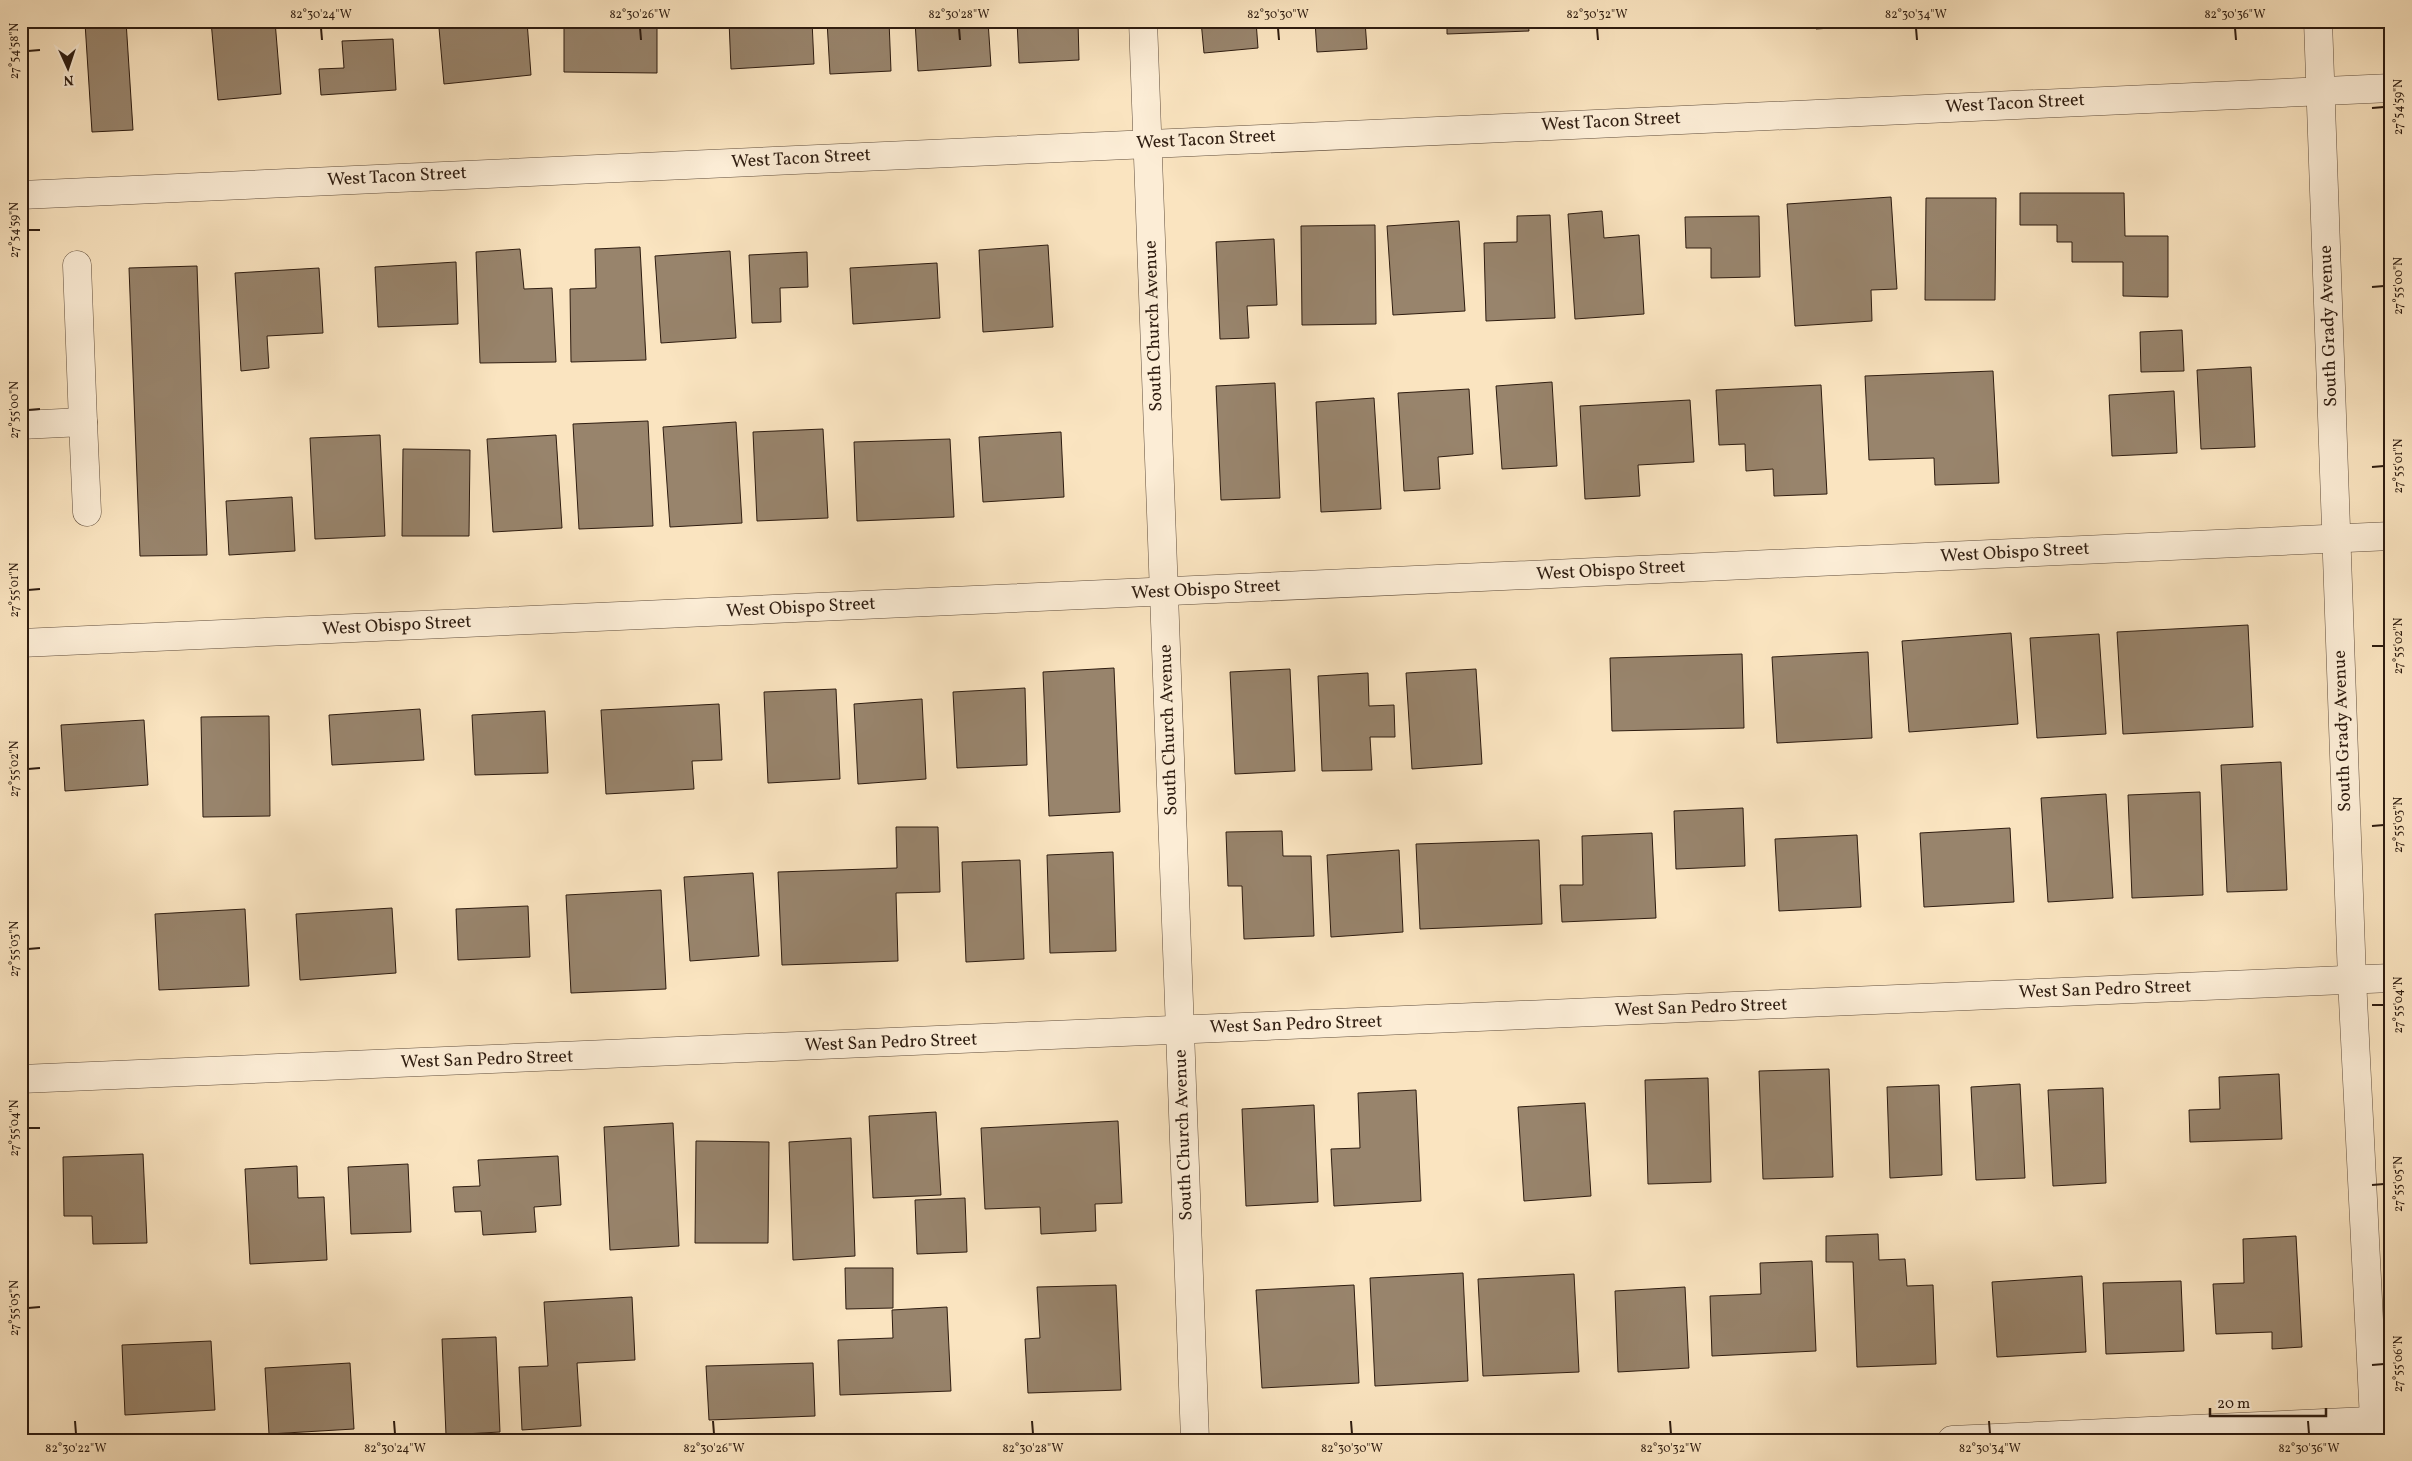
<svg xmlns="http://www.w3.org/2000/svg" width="2412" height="1461" viewBox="0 0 2412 1461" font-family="Vollkorn,serif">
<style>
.building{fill:#98846c;stroke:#2e1c10}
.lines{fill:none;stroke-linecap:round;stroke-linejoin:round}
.minor-casing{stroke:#614e3c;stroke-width:29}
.minor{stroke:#fcedd6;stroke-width:28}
.ticks{fill:none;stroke:#2e1c10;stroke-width:2}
.labels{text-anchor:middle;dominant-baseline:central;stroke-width:5;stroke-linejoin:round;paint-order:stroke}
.street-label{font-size:18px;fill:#2e1c10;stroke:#fcedd6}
.neatline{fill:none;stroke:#2e1c10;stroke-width:2}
.ticks-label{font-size:12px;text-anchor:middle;fill:#2e1c10}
</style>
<rect width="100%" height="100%" fill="#fae4c0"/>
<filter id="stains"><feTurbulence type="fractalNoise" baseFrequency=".004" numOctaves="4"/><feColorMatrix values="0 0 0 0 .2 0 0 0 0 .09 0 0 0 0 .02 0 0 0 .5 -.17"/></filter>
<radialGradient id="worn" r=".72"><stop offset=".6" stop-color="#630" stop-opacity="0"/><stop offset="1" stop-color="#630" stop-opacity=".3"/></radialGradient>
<!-- building -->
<g class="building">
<polygon points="126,21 133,130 92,132 85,23"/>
<polygon points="211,21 275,21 281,94 218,100"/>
<polygon points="513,21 527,21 531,75 444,84 439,28"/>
<polygon points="564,21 657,21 657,73 564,72"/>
<polygon points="729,21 812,21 814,64 731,69"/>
<polygon points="827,21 889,21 891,71 830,74"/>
<polygon points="915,21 988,21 991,66 918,71"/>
<polygon points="1017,21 1078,21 1079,60 1019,63"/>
<polygon points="1201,21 1256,21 1258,48 1204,53"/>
<polygon points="1290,21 1365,21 1367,49 1317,52 1315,21 1291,23"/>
<polygon points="1447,21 1528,21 1529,31 1447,34"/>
<polygon points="1710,21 1793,21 1793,25 1710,28"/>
<polygon points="1815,21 1936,21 1816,29"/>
<polygon points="393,39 396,90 321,95 319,69 344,68 342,41"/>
<polygon points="2020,193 2124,193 2125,236 2168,236 2168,297 2123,296 2123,262 2072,262 2072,242 2057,242 2057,225 2020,225"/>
<polygon points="1891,197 1897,289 1871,290 1872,321 1795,326 1787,204"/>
<polygon points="1926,198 1996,198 1995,300 1925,300"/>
<polygon points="1602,211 1604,238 1639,235 1644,314 1575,319 1568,214"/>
<polygon points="1550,215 1555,318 1486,321 1484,243 1517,242 1517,216"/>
<polygon points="1759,216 1760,277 1711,278 1711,248 1686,248 1685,217"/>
<polygon points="1459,221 1465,311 1393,315 1387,226"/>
<polygon points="1375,225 1376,324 1302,325 1301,226"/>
<polygon points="1274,239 1277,305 1247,306 1249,338 1220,339 1216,242"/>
<polygon points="1048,245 1053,327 983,332 979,250"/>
<polygon points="640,247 646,360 571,362 570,289 596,288 595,249"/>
<polygon points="520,249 524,289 552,288 556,362 480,363 476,252"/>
<polygon points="730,251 736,338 661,343 655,256"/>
<polygon points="807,252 808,287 780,288 781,322 752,323 749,255"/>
<polygon points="456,262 458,324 378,327 375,267"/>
<polygon points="937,263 940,318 853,324 850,268"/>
<polygon points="197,266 207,555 140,556 129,268"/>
<polygon points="319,268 323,333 267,336 269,368 241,371 235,273"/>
<polygon points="2182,330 2184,371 2141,372 2140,332"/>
<polygon points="2389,343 2391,343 2391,413"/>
<polygon points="2251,367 2255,447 2201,449 2197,370"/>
<polygon points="1993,371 1999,483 1935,485 1934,458 1869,460 1865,376"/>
<polygon points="1552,382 1557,466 1502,469 1496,386"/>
<polygon points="1275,383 1280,498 1221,500 1216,386"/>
<polygon points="1821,385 1827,494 1774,496 1773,469 1746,471 1745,444 1719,445 1716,390"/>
<polygon points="1469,389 1473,454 1438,457 1440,489 1404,491 1398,393"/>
<polygon points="2174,391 2177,453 2112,456 2109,395"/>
<polygon points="1374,398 1381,509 1321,512 1316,402"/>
<polygon points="1690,400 1694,462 1638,465 1640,496 1585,499 1580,406"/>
<polygon points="648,421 653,526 579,529 573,424"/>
<polygon points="736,422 742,523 670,527 663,427"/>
<polygon points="823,429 828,518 757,521 753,432"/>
<polygon points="1061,432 1064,497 983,502 979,437"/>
<polygon points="380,435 385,536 315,539 310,438"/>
<polygon points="556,435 562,528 493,532 487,439"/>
<polygon points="950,439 954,517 857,521 854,442"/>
<polygon points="403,449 470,450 469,536 402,536"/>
<polygon points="292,497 295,551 229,555 226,501"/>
<polygon points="2248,625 2253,727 2123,734 2117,632"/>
<polygon points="2011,633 2018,724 1909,732 1902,641"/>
<polygon points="2099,634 2106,734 2037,738 2030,638"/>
<polygon points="1868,652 1872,738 1777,743 1772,657"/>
<polygon points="1742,654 1744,728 1612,731 1610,658"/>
<polygon points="1114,668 1120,812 1049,816 1043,672"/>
<polygon points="1290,669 1295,771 1235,774 1230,672"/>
<polygon points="1476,669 1482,764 1412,769 1406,673"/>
<polygon points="1368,673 1369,706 1394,705 1395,737 1370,737 1372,770 1322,771 1318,676"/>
<polygon points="1025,688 1027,765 957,768 953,692"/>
<polygon points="836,689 840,779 768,783 764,692"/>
<polygon points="922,699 926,779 858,784 854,704"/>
<polygon points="719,704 722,760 692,761 694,789 606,794 601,710"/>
<polygon points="420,709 424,760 332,765 329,715"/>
<polygon points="545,711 548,773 475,775 472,715"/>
<polygon points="269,716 270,816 203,817 201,717"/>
<polygon points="144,720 148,785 65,791 61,725"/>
<polygon points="2281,762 2287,890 2227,892 2221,765"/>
<polygon points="2200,792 2203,895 2132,898 2128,795"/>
<polygon points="2106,794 2113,898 2048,902 2041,798"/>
<polygon points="1743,808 1745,866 1676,869 1674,811"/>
<polygon points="896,827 938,827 940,892 896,893 898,961 782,965 778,872 897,868"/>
<polygon points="2010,828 2014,902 1924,907 1920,833"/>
<polygon points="1282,831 1283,856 1311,856 1314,936 1244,939 1242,886 1228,886 1226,832"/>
<polygon points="1652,833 1656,918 1562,922 1560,885 1583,885 1582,836"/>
<polygon points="1857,835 1861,907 1779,911 1775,839"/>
<polygon points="1539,840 1542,924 1420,929 1416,844"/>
<polygon points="1399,850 1403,932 1331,937 1327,855"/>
<polygon points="1113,852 1116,951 1050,953 1047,855"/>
<polygon points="1020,860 1024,959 966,962 962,862"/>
<polygon points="753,873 759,956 690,961 684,877"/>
<polygon points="661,890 666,989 571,993 566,895"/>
<polygon points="528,906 530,957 458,960 456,909"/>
<polygon points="392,908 396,973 300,980 296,914"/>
<polygon points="245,909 249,986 159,990 155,914"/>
<polygon points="1829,1069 1833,1177 1763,1179 1759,1071"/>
<polygon points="2279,1074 2282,1139 2190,1142 2189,1110 2220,1109 2219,1077"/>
<polygon points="1708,1078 1711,1182 1648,1184 1645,1080"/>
<polygon points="2020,1084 2025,1178 1976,1180 1971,1087"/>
<polygon points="1939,1085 1942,1175 1890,1178 1887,1087"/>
<polygon points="2103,1088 2106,1183 2053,1186 2048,1090"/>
<polygon points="1416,1090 1421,1201 1334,1206 1331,1149 1360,1148 1358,1093"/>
<polygon points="1585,1103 1591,1196 1524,1201 1518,1107"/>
<polygon points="1314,1105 1318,1202 1246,1206 1242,1109"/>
<polygon points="936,1112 941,1195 873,1198 869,1116"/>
<polygon points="1118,1121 1122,1203 1095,1204 1096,1231 1041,1234 1040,1207 985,1209 981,1128"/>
<polygon points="673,1123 679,1246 610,1250 604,1127"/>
<polygon points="851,1138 855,1256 793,1260 789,1142"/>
<polygon points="696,1141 769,1142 768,1243 695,1243"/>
<polygon points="143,1154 147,1243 93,1244 92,1216 64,1216 63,1157"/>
<polygon points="558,1156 561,1205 534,1207 536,1232 483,1235 481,1211 455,1212 453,1187 480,1186 478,1160"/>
<polygon points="408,1164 411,1232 351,1234 348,1167"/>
<polygon points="297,1166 298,1198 324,1197 327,1260 250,1264 245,1169"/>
<polygon points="965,1198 967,1252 917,1254 915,1200"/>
<polygon points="1878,1234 1879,1260 1905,1259 1907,1286 1933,1285 1936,1364 1857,1367 1853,1262 1826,1262 1826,1236"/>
<polygon points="2296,1236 2302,1347 2272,1349 2272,1332 2216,1334 2213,1284 2244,1283 2243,1239"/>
<polygon points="1812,1261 1816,1351 1712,1356 1710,1296 1761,1294 1760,1263"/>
<polygon points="845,1268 893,1268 893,1308 846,1309"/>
<polygon points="1463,1273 1468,1381 1375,1386 1370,1278"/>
<polygon points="1574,1274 1579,1372 1483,1376 1478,1279"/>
<polygon points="2082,1276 2086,1352 1997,1357 1992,1282"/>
<polygon points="2181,1281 2184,1351 2106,1354 2103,1283"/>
<polygon points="1116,1285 1121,1390 1028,1393 1025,1339 1040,1338 1037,1287"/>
<polygon points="1354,1285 1359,1383 1262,1388 1256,1290"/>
<polygon points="1685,1287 1689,1368 1618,1372 1615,1291"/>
<polygon points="632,1297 635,1360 577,1363 581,1426 522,1430 519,1367 548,1366 544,1302"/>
<polygon points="947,1307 951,1391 840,1395 838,1340 893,1338 892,1310"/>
<polygon points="496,1337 500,1432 446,1435 442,1339"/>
<polygon points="211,1341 215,1410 125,1415 122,1345"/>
<polygon points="350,1363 354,1429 269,1434 265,1368"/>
<polygon points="813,1363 815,1416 709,1420 706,1366"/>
</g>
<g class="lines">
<defs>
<g id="minor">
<polyline points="1143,21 1195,1440"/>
<polyline points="2318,21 2352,979 2375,1440"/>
<polyline points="21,195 2391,88"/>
<polyline points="83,422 87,512"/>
<polyline points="21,425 83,422 77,265"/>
<polyline points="21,643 2391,536"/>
<polyline points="21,1079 2391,978"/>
<polyline points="1952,1440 2391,1420"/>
</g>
</defs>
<!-- minor casing -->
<use href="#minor" class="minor-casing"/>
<!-- minor -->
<use href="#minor" class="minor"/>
</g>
<!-- ticks -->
<path class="ticks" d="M321,28L322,40M640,28L641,40M959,28L960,40M1278,28L1279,40M1597,28L1598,40M1916,28L1917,40M2235,28L2236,40M28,51L40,50M2372,108L2384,107M28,230H40M2372,287L2384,286M28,410L40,409M2372,467L2384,466M28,590L40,589M2372,646H2384M28,769L40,768M2372,826L2384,825M28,949L40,948M2372,1005H2384M28,1128H40M2372,1185L2384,1184M28,1308L40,1307M2372,1365L2384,1364M75,1421L76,1434M394,1421L395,1434M713,1421L714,1434M1032,1421L1033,1434M1351,1421L1352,1434M1670,1421L1671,1434M1989,1421L1990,1434M2308,1421L2309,1434"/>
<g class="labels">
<!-- street labels -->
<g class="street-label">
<text transform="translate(2015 104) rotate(-3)">West Tacon Street</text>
<text transform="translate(1611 122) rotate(-3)">West Tacon Street</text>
<text transform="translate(1206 140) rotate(-3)">West Tacon Street</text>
<text transform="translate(801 159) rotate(-3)">West Tacon Street</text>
<text transform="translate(397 177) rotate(-3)">West Tacon Street</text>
<text transform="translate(1154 326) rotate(-92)">South Church Avenue</text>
<text transform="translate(2329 326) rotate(-92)">South Grady Avenue</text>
<text transform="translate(2015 553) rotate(-3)">West Obispo Street</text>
<text transform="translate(1611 571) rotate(-3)">West Obispo Street</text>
<text transform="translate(1206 590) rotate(-3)">West Obispo Street</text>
<text transform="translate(801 608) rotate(-3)">West Obispo Street</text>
<text transform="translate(397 626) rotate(-3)">West Obispo Street</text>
<text transform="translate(1169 730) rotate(-92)">South Church Avenue</text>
<text transform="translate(2343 731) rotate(-92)">South Grady Avenue</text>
<text transform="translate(2105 990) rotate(-2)">West San Pedro Street</text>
<text transform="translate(1701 1008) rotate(-2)">West San Pedro Street</text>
<text transform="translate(1296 1025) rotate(-2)">West San Pedro Street</text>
<text transform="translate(891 1043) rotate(-2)">West San Pedro Street</text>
<text transform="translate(487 1060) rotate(-2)">West San Pedro Street</text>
<text transform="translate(1184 1135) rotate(-92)">South Church Avenue</text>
</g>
</g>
<!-- margin -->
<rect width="2412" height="1461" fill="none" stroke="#fae4c0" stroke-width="55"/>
<!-- north arrow -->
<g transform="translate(68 68) rotate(177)" stroke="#fcedd6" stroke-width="4" paint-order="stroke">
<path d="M0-4L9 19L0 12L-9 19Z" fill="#2e1c10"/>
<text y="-8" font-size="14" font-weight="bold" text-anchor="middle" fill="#2e1c10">N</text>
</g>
<!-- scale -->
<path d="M2210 1408v8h116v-8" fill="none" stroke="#2e1c10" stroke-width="2.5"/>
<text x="2217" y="1408" font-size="15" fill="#2e1c10" stroke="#fcedd6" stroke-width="4" paint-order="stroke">20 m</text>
<rect x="28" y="28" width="2356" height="1406" class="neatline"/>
<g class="ticks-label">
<text x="321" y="18">82°30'24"W</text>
<text x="640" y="18">82°30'26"W</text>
<text x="959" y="18">82°30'28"W</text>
<text x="1278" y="18">82°30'30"W</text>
<text x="1597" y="18">82°30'32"W</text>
<text x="1916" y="18">82°30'34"W</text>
<text x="2235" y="18">82°30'36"W</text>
<text transform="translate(14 51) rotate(-90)" y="4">27°54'58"N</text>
<text transform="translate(2398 107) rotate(-90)" y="4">27°54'59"N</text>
<text transform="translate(14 230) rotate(-90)" y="4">27°54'59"N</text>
<text transform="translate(2398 286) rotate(-90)" y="4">27°55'00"N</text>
<text transform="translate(14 410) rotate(-90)" y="4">27°55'00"N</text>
<text transform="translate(2398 466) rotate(-90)" y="4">27°55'01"N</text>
<text transform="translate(14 590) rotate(-90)" y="4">27°55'01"N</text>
<text transform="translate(2398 646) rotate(-90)" y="4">27°55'02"N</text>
<text transform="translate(14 769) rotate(-90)" y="4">27°55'02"N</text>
<text transform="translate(2398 825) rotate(-90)" y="4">27°55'03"N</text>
<text transform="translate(14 949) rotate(-90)" y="4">27°55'03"N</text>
<text transform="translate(2398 1005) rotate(-90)" y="4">27°55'04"N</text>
<text transform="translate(14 1128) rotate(-90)" y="4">27°55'04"N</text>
<text transform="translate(2398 1184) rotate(-90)" y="4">27°55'05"N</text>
<text transform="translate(14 1308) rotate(-90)" y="4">27°55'05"N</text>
<text transform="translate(2398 1364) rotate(-90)" y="4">27°55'06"N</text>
<text x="76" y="1452">82°30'22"W</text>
<text x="395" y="1452">82°30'24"W</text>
<text x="714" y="1452">82°30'26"W</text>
<text x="1033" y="1452">82°30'28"W</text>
<text x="1352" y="1452">82°30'30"W</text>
<text x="1671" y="1452">82°30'32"W</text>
<text x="1990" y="1452">82°30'34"W</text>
<text x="2309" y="1452">82°30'36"W</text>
</g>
<rect width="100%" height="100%" filter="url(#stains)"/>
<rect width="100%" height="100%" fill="url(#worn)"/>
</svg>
